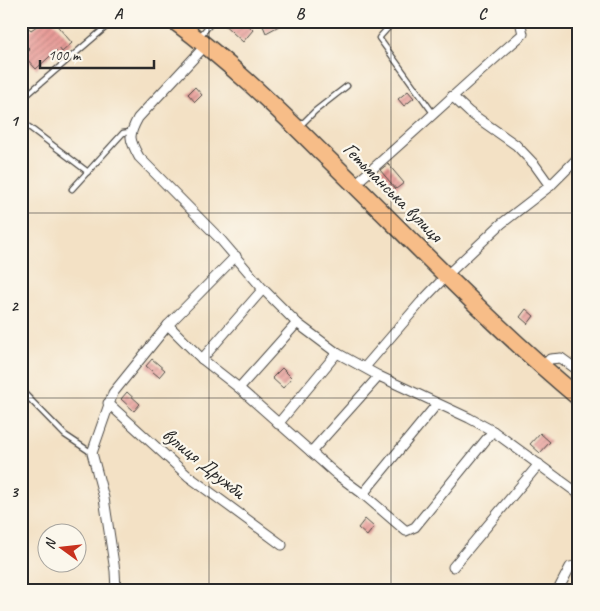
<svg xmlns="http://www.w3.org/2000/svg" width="600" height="611" viewBox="0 0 600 611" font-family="Caveat,sans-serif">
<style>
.building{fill:url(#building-hatch)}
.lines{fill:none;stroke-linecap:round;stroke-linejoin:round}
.lane-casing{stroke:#494642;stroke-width:7}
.street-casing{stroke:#494642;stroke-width:11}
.highway-casing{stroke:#494642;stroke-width:19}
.lane{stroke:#fff;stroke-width:4.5}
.street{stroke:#fff;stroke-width:9}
.highway{stroke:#f7bd88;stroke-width:16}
.grid{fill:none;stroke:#2b2b2b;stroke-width:1;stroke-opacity:0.55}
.labels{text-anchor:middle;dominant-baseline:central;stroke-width:4.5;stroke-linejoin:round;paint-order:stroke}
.street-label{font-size:20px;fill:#2b2b2b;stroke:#fbf7ec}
.neatline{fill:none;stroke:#2b2b2b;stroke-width:2}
.grid-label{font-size:16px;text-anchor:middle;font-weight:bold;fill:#2b2b2b}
</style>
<defs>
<pattern id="building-hatch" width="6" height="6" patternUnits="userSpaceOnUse" patternTransform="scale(1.25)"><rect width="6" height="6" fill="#e79592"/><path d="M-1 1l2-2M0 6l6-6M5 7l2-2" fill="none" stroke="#bb7a77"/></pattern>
</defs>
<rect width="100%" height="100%" fill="#fbf7ec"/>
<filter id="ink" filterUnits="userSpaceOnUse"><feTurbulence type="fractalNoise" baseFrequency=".02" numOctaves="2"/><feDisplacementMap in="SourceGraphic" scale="10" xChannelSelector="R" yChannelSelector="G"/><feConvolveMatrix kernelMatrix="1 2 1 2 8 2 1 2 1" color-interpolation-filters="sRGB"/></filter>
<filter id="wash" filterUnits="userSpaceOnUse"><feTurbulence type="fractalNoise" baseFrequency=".0096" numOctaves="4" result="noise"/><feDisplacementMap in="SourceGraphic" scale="20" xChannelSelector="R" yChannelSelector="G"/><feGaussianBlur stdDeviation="1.12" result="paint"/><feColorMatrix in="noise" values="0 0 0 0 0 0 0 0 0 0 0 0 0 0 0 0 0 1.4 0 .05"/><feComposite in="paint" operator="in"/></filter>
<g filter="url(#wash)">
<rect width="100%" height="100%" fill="#f3e1c5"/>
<g id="blocks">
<!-- building -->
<g class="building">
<polygon points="44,21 53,21 72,43 62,52 59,48 36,69 24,56 30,50 21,41 21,22 31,30"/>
<polygon points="220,21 244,21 253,30 243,42"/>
<polygon points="273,21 288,21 266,33 263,26"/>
<polygon points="195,87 202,95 195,102 188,94"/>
<polygon points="408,91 414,98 404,106 398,99"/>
<polygon points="388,164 404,183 396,189 380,170"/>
<polygon points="526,309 534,316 528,324 520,317"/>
<polygon points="152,359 165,370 159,377 146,366"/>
<polygon points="282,368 292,378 283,388 272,378"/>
<polygon points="127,392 140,404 134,411 121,399"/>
<polygon points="540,433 550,442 540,453 530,444"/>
<polygon points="365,519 374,527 367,536 358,528"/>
</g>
</g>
</g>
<g filter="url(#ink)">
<use href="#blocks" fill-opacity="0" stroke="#494642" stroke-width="1"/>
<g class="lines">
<defs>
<g id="lane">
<polyline points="394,21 379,38 433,113"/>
<polyline points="200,36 213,21"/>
<polyline points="21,100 113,21"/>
<polyline points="21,121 88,172"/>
<polyline points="300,126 315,111 347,86"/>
<polyline points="72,189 123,133 130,132"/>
<polyline points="21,390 65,435 92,453"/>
</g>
<g id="street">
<path d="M206,45L138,118C128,136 129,139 139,157L221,240L263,289L297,323L337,353L379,376L469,418L493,431L579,494"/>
<polyline points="452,96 469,112 516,145 535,165 550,186"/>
<path d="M355,184C412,135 466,83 523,34L520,21"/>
<polyline points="168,325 202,359 239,388 336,474 363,494 406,531 415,527 493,431"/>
<polyline points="202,359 263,289"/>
<polyline points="365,367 421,302 447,275 501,224 550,186 579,157"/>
<polyline points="543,367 550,359 561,358 579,371"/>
<polyline points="239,388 297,323"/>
<polyline points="108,403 188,476 282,545"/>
<polyline points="278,424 337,353"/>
<polyline points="311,452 379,376"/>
<polyline points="363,494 437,404"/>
<polyline points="453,567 539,464"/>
<polyline points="116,590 115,571 104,498 92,453 113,393 168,325 236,256"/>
<polyline points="558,590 570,567 579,565"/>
</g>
<path id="highway" d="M174,21C227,60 274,105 321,152C406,234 488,322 579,398"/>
</defs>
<!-- lane casing -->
<use href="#lane" class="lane-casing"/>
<!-- street casing -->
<use href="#street" class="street-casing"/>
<!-- highway casing -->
<use href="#highway" class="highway-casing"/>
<!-- lane -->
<use href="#lane" class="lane"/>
<!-- street -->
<use href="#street" class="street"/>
<!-- highway -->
<use href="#highway" class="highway"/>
</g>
</g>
<!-- grid -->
<path class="grid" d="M209,21V590M391,21V590M21,213H579M21,398H579"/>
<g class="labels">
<!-- street labels -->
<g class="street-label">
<text transform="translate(393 192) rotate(45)">Гетьманська вулиця</text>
<text transform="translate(204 463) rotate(39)">вулиця Дружби</text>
</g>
</g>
<!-- margin -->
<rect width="600" height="611" fill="none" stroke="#fbf7ec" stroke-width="55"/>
<!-- north arrow -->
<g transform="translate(62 548) rotate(285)"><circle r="24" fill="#fbf7ec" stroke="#a8a59f"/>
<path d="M0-4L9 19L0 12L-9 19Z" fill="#c8321e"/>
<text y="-8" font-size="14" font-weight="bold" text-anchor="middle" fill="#2b2b2b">N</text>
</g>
<!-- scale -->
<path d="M40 60v8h114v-8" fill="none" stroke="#2b2b2b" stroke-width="2.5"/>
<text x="48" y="60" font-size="15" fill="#2b2b2b" stroke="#fbf7ec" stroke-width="4" paint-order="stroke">100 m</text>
<rect x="28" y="28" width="544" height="556" class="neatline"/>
<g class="grid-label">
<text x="118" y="19">A</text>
<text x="300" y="19">B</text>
<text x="482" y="19">C</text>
<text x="14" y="126">1</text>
<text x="14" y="311">2</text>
<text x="14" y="497">3</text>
</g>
</svg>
